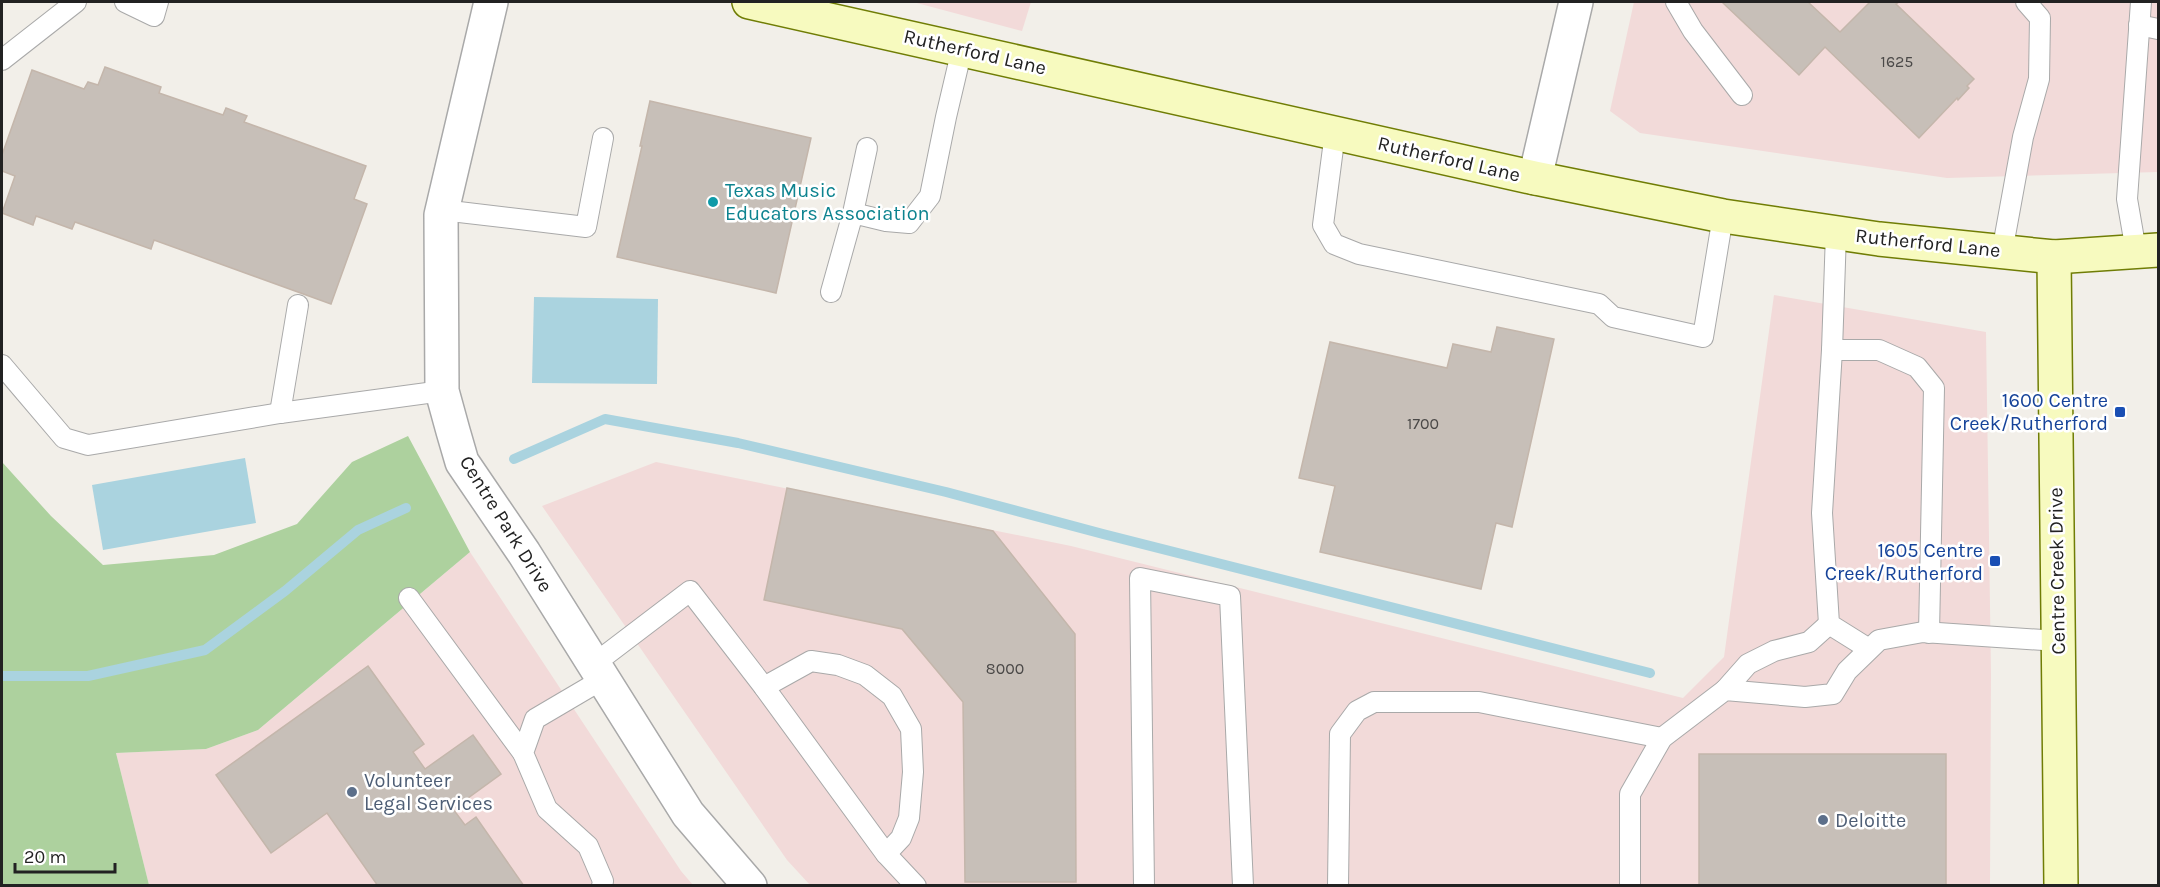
<svg xmlns="http://www.w3.org/2000/svg" width="2160" height="887" viewBox="0 0 2160 887" font-family="Karla,sans-serif">
<style>
.commercial{fill:#f2dad9}
.forest{fill:#add19e}
.water{fill:#aad3df}
.lines{fill:none;stroke-linecap:round;stroke-linejoin:round}
.stream{stroke:#aad3df;stroke-width:10}
.building{fill:#c7bfb8;stroke:#c4b6ab;stroke-width:1.5}
.lane-casing{stroke:#a9a9a9;stroke-width:22}
.street-casing{stroke:#a9a9a9;stroke-width:36}
.secondary-casing{stroke:#707d05;stroke-width:36}
.lane{stroke:#fff;stroke-width:20}
.street{stroke:#fff;stroke-width:33}
.secondary{stroke:#f7fabf;stroke-width:33}
.culture-dot{fill:#0f9aa8;stroke:#fff;stroke-width:2}
.transit-dot{fill:#1a4fb4;stroke:#fff;stroke-width:2}
.service-dot{fill:#5c6f8a;stroke:#fff;stroke-width:2}
.labels{text-anchor:middle;dominant-baseline:central;stroke-width:5;stroke-linejoin:round;paint-order:stroke}
.number-label{font-size:16px;fill:#4b4948}
.street-label{font-size:20px;fill:#222;stroke:#fff}
.culture-label{font-size:20px;fill:#0d838f;stroke:#fff;text-anchor:start}
.transit-label{font-size:20px;fill:#164399;stroke:#fff;text-anchor:end}
.service-label{font-size:20px;fill:#4e5e75;stroke:#fff;text-anchor:start}
</style>
<rect width="100%" height="100%" fill="#f2efe9"/>
<!-- commercial -->
<g class="commercial">
<polygon points="913,2 1031,2 1022,31"/>
<polygon points="1634,2 2158,2 2158,172 1947,178 1640,133 1610,111"/>
<polygon points="1774,295 1986,332 1991,675 1990,885 810,885 787,860 542,506 656,462 1071,546 1683,698 1724,657"/>
<polygon points="470,552 681,871 693,885 149,885 116,753 206,749 258,730"/>
</g>
<!-- forest -->
<polygon class="forest" points="408,436 470,552 258,730 206,749 116,753 149,885 2,885 2,462 51,516 103,565 214,555 297,524 352,462"/>
<!-- water -->
<g class="water">
<polygon points="534,297 658,299 657,384 532,383"/>
<polygon points="245,458 256,523 103,550 92,485"/>
</g>
<g class="lines">
<!-- stream -->
<g class="stream">
<polyline points="514,459 605,419 738,443 946,492 1103,534 1650,673"/>
<polyline points="2,676 88,676 205,650 285,591 358,530 406,508"/>
</g>
</g>
<!-- building -->
<g class="building">
<polygon points="1722,2 1808,2 1840,32 1870,2 1899,2 1896,4 1974,79 1967,86 1969,88 1958,100 1957,98 1919,138 1825,47 1799,75"/>
<polygon points="105,67 161,87 159,93 223,115 226,108 247,116 244,122 366,166 354,199 367,204 331,304 154,240 151,249 75,222 72,229 36,216 33,225 2,213 15,176 2,171 2,155 32,70 84,89 88,82 98,85"/>
<polygon points="650,101 811,138 776,293 617,257 642,146 640,146"/>
<polygon points="1497,327 1554,339 1512,527 1496,523 1481,589 1320,552 1335,486 1299,478 1330,342 1447,368 1453,344 1491,352"/>
<polygon points="787,488 993,531 1075,634 1076,882 965,882 963,702 902,629 764,600"/>
<polygon points="368,666 424,744 413,752 425,769 473,735 501,774 453,809 465,825 476,817 524,886 378,886 327,813 271,853 216,775"/>
<rect x="1699" y="754" width="247" height="132"/>
</g>
<g class="lines">
<defs>
<g id="lane">
<polyline points="125,2 154,16 158,2"/>
<polyline points="1676,2 1693,31 1742,95"/>
<polyline points="2139,25 2158,29"/>
<polyline points="2,60 76,2"/>
<polyline points="1335,133 1323,225 1334,244 1359,254 1599,304 1613,317 1703,337 1723,216"/>
<polyline points="442,210 586,227 603,138"/>
<polyline points="853,213 867,148"/>
<polyline points="1836,233 1832,350 1879,350 1917,367 1934,388 1929,633"/>
<polyline points="2136,251 2127,199 2141,2"/>
<polyline points="2002,252 2023,137 2039,79 2040,18 2026,2"/>
<polyline points="831,292 853,213 886,221 909,223 930,196 946,117 962,49"/>
<polyline points="1832,350 1822,513 1829,624 1869,649"/>
<polyline points="2,365 64,438 88,445 280,413 442,391"/>
<polyline points="280,413 298,305"/>
<polyline points="409,598 523,753"/>
<polyline points="594,664 690,591 764,687 886,854 916,886"/>
<polyline points="764,687 811,661 838,665 865,675 892,696 911,729 913,772 909,818 901,838 886,854"/>
<polyline points="1725,690 1748,664 1774,651 1809,642 1829,624"/>
<polyline points="602,886 603,881 588,846 547,809 523,753 535,719 603,679"/>
<polyline points="1144,886 1140,578 1230,596 1243,886"/>
<polyline points="1338,886 1340,734 1357,711 1374,702 1479,702 1662,738"/>
<polyline points="1630,886 1630,794 1662,738 1725,690 1805,697 1833,694 1847,671 1879,640 1923,632 2058,641"/>
</g>
<g id="street">
<polyline points="491,2 441,215 442,391 453,431 462,462 524,553 688,814 750,886"/>
<polyline points="1535,178 1576,2"/>
</g>
<g id="secondary">
<polyline points="749,2 1535,178 1723,216 1879,239 2054,257 2158,250"/>
<polyline points="2054,257 2061,886"/>
</g>
</defs>
<!-- lane casing -->
<use href="#lane" class="lane-casing"/>
<!-- street casing -->
<use href="#street" class="street-casing"/>
<!-- secondary casing -->
<use href="#secondary" class="secondary-casing"/>
<!-- lane -->
<use href="#lane" class="lane"/>
<!-- street -->
<use href="#street" class="street"/>
<!-- secondary -->
<use href="#secondary" class="secondary"/>
</g>
<!-- markers -->
<circle class="culture-dot" cx="713" cy="202" r="6"/>
<g class="transit-dot">
<rect x="2114" y="406" width="12" height="12" rx="3"/>
<rect x="1989" y="555" width="12" height="12" rx="3"/>
</g>
<g class="service-dot">
<circle cx="352" cy="792" r="6"/>
<circle cx="1823" cy="820" r="6"/>
</g>
<g class="labels">
<!-- number labels -->
<g class="number-label">
<text x="1897" y="61">1625</text>
<text x="1423" y="423">1700</text>
<text x="1005" y="668">8000</text>
</g>
<!-- street labels -->
<g class="street-label">
<text transform="translate(975 52) rotate(13)">Rutherford Lane</text>
<text transform="translate(1449 159) rotate(13)">Rutherford Lane</text>
<text transform="translate(1928 243) rotate(6)">Rutherford Lane</text>
<text transform="translate(506 524) rotate(58)">Centre Park Drive</text>
<text transform="translate(2057 571) rotate(-91)">Centre Creek Drive</text>
</g>
<!-- culture labels -->
<g class="culture-label">
<text x="725" y="190">Texas Music<tspan x="725" dy="23">Educators Association</tspan></text>
</g>
<!-- transit labels -->
<g class="transit-label">
<text x="2108" y="400">1600 Centre<tspan x="2108" dy="23">Creek/Rutherford</tspan></text>
<text x="1983" y="550">1605 Centre<tspan x="1983" dy="23">Creek/Rutherford</tspan></text>
</g>
<!-- service labels -->
<g class="service-label">
<text x="364" y="780">Volunteer<tspan x="364" dy="23">Legal Services</tspan></text>
<text x="1835" y="820">Deloitte</text>
</g>
</g>
<!-- border -->
<rect width="2160" height="887" fill="none" stroke="#222222" stroke-width="6"/>
<!-- scale -->
<path d="M15 863v9h100v-9" fill="none" stroke="#222222" stroke-width="3"/>
<text x="24" y="863" font-size="18" fill="#222222" stroke="#ffffff" stroke-width="4.5" paint-order="stroke">20 m</text>
</svg>
